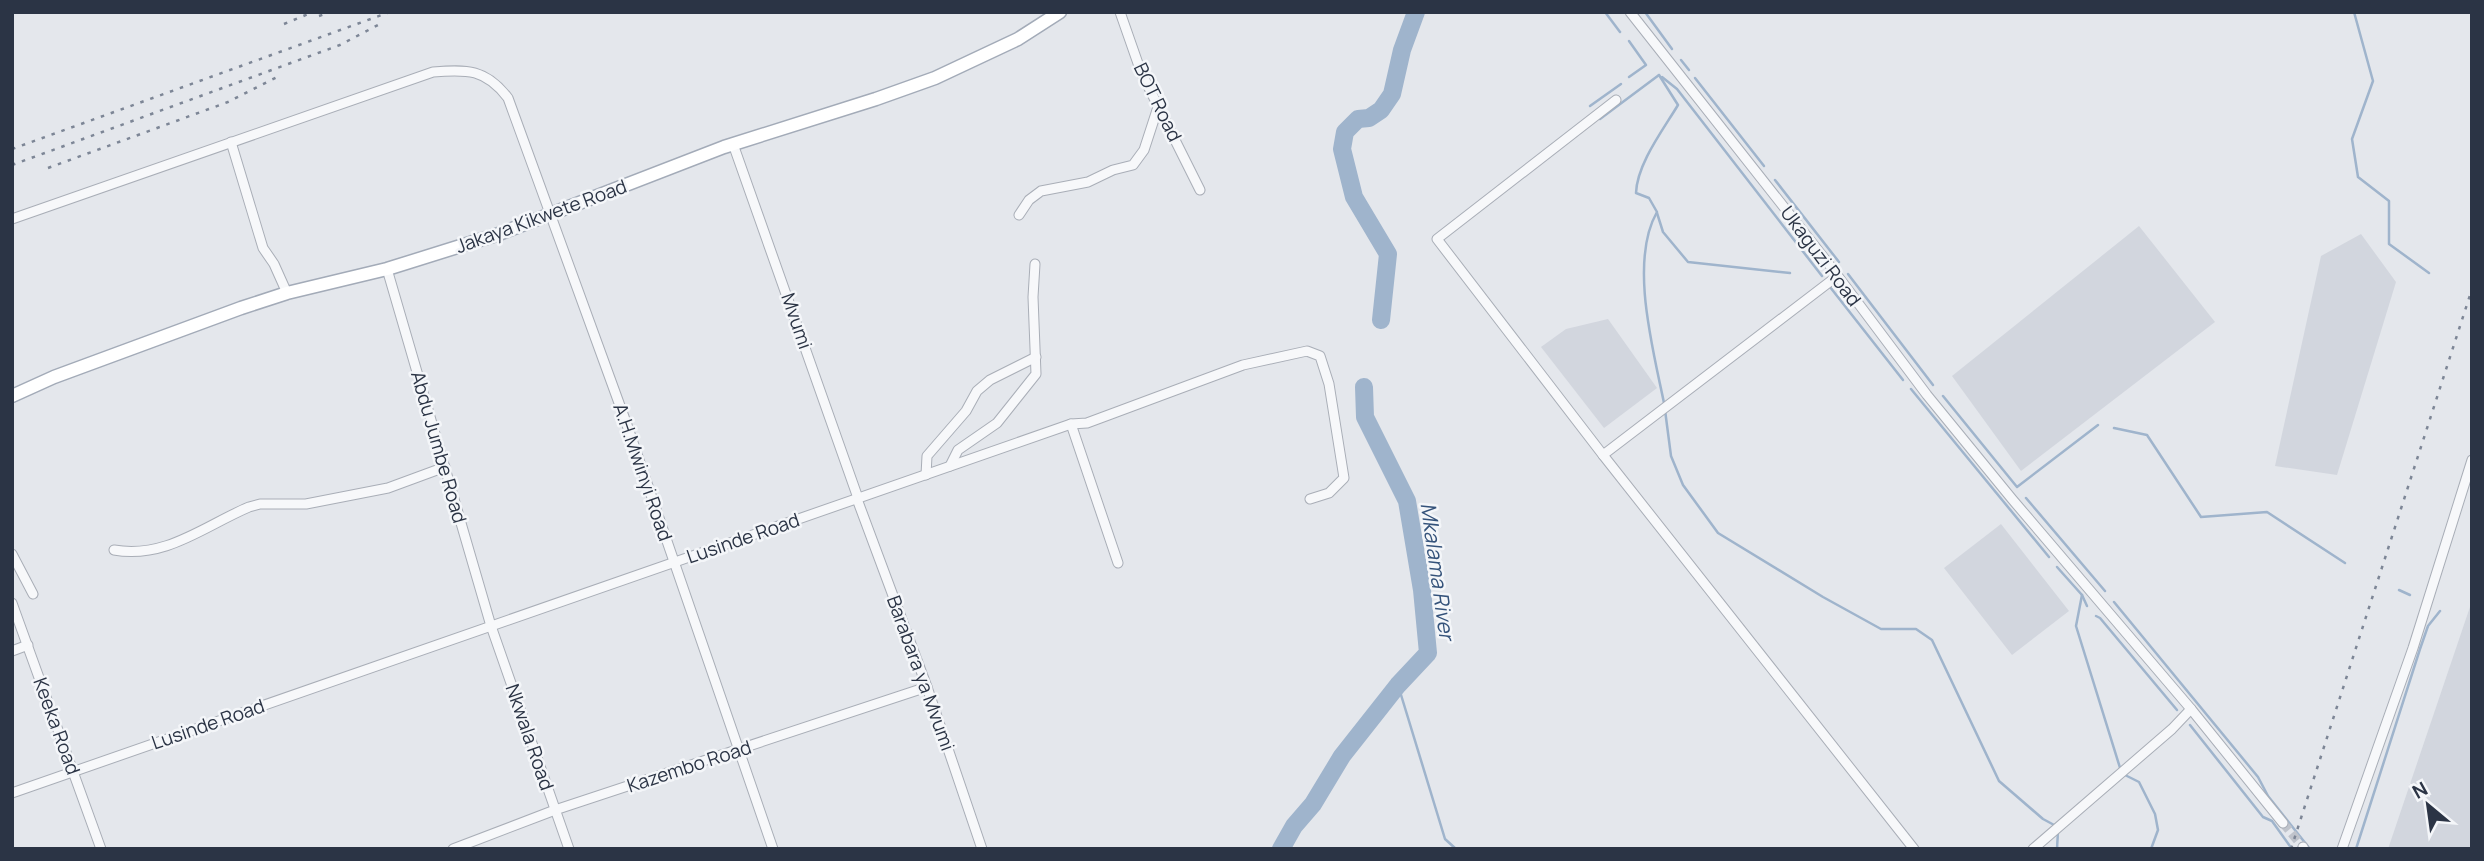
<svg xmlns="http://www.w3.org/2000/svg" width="2484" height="861" viewBox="0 0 2484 861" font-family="Manrope,sans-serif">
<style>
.built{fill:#d2d6de}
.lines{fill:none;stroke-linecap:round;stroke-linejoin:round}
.stream{stroke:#9fb4cc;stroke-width:2.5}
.river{stroke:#9fb4cc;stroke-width:18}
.minor-tunnel{stroke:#bfc3cb;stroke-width:9;stroke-dasharray:9 4.5;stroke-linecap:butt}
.minor-casing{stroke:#a9aeb7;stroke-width:11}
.major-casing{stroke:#a3abb8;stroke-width:15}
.minor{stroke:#f7f8fa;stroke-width:9}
.major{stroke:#fff;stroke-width:12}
.rail{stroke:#7d8696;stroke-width:2.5;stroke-dasharray:3.5 7;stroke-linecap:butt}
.labels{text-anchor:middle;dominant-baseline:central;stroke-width:5;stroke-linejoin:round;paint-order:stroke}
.street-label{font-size:19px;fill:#2b3445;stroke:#f4f6f9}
.water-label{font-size:21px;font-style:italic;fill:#34527a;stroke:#f4f6f9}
</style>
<rect width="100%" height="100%" fill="#e4e7ec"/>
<!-- built -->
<g class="built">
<polygon points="2139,226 2215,322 2021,471 1952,376"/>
<polygon points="2361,234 2396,282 2337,475 2275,466 2321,256"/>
<polygon points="1608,319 1657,388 1604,428 1541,347 1566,329"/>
<polygon points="2001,524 2069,611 2012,655 1944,568"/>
<polygon points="2472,601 2472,849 2388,849"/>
</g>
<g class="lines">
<!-- stream -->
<g class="stream">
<polyline points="1605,12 1620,32"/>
<polyline points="1645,12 1672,49"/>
<polyline points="2354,12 2373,81 2352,139 2358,177 2389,201 2389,244 2429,273"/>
<polyline points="1629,41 1646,65 1629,77"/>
<polyline points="1681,60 1689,70"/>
<path d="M1659,75L1678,105C1663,130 1637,164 1636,193L1649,198L1657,212C1629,261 1653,349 1664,403"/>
<polyline points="1662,77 1677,89 1822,276"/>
<polyline points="1695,78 1764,166"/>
<polyline points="1590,106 1621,84"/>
<polyline points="1600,119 1659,75"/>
<polyline points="1775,180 1839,262"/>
<polyline points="1657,213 1663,232 1688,262 1790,273"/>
<polyline points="1848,274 1933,385"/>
<polyline points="1830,287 1903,380"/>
<polyline points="1911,389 2049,557"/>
<polyline points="1943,396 2017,487 2098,425"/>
<polyline points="1665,410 1671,456 1683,485 1718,533 1823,597 1881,629 1916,629 1932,640 1999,781 2043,819 2056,826"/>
<polyline points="2114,428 2147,435 2201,517 2267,512 2345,563"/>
<polyline points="2026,498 2105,591"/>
<polyline points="2057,567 2082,595 2087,606"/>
<polyline points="2399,590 2410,595"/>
<polyline points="2082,595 2076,626 2121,771"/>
<polyline points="2114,602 2258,777 2268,796 2310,849"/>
<polyline points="2096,616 2100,618 2177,710"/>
<polyline points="1398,685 1445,839 1456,849"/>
<polyline points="2190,725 2263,817 2272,821 2292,849"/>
<polyline points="2125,775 2139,782 2155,814 2158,830 2151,849"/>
<polyline points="2057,849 2058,831"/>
<polyline points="2356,849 2420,649 2428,626 2440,611"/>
</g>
<!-- river -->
<g class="river">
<polyline points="1381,320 1388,254 1354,197 1342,149 1345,132 1358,119 1369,118 1381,110 1392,94 1402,50 1416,12"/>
<polyline points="1281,849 1294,826 1313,804 1342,756 1398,685 1428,653 1422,590 1407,501 1365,417 1364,387"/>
</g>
<!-- minor-tunnel -->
<polyline class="minor-tunnel" points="2283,823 2303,847"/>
<defs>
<g id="minor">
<polyline points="1120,12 1141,72 1200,190"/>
<polyline points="1630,12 1828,263 1927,395 2012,499 2191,709 2283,823"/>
<polyline points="231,142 263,248 274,264 287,293"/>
<polyline points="733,144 858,498"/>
<polyline points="1019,215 1029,200 1041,191 1088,182 1113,170 1133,165 1144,150 1159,104"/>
<path d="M12,219L433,72C467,69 486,69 508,98L627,425L773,849"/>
<polyline points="387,269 491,626 569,849"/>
<polyline points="1836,277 1603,455 1914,849"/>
<polyline points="1071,424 1118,563"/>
<polyline points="1603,455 1437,239 1616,100"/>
<polyline points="950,466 958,450 997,423 1036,374 1033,297 1035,264"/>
<polyline points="926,475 927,456 966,411 977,391 990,380 1036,357"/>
<polyline points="857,499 927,687 982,849"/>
<path d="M114,550C166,559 204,526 249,507L260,504H306L388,488L445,467"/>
<polyline points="12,554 33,594"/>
<polyline points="12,603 101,849"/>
<polyline points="12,651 28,645"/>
<polyline points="12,793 1071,424 1087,423 1243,365 1307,351 1320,356 1329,384 1344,478 1329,493 1310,499"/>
<polyline points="2303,847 2304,849"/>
<polyline points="453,849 555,810 927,687"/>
<polyline points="2033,849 2172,729 2191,709"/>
<polyline points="2342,849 2413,648 2472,460"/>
</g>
<polyline id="major" points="12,396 54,377 241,308 287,293 387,269 499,234 724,147 876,99 935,78 1018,39 1060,12"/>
</defs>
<!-- minor casing -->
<use href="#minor" class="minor-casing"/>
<!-- major casing -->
<use href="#major" class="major-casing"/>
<!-- minor -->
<use href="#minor" class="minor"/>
<!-- major -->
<use href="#major" class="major"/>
<!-- rail -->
<g class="rail">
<polyline points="319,16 331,12"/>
<polyline points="284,24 313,12"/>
<polyline points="12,149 390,12"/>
<polyline points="12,165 340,45 378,25"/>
<polyline points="48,168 228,102 281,75"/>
<polyline points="2291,849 2472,289"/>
</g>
</g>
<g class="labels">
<!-- street labels -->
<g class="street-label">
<text transform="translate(1158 102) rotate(64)">BOT Road</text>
<text transform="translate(541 216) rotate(-20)">Jakaya Kikwete Road</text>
<text transform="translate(1821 256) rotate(53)">Ukaguzi Road</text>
<text transform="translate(797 321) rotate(71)">Mvumi</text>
<text transform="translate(439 447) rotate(74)">Abdu Jumbe Road</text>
<text transform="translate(643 472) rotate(71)">A.H.Mwinyi Road</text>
<text transform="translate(743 538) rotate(-19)">Lusinde Road</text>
<text transform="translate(921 673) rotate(70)">Barabara ya Mvumi</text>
<text transform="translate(208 724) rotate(-19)">Lusinde Road</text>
<text transform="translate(57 726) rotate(70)">Keeka Road</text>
<text transform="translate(530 737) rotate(71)">Nkwala Road</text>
<text transform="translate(689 766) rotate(-18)">Kazembo Road</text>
</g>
<!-- water labels -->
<g class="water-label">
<text transform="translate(1438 571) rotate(82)">Mkalama River</text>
</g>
</g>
<!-- border -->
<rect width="2484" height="861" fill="none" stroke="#2b3445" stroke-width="28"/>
<!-- north arrow -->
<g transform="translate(2428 805) rotate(331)" stroke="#f4f6f9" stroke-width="5" paint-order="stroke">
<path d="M0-5L12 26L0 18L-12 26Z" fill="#2b3445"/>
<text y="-10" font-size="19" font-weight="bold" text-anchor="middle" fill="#2b3445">N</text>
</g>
</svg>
